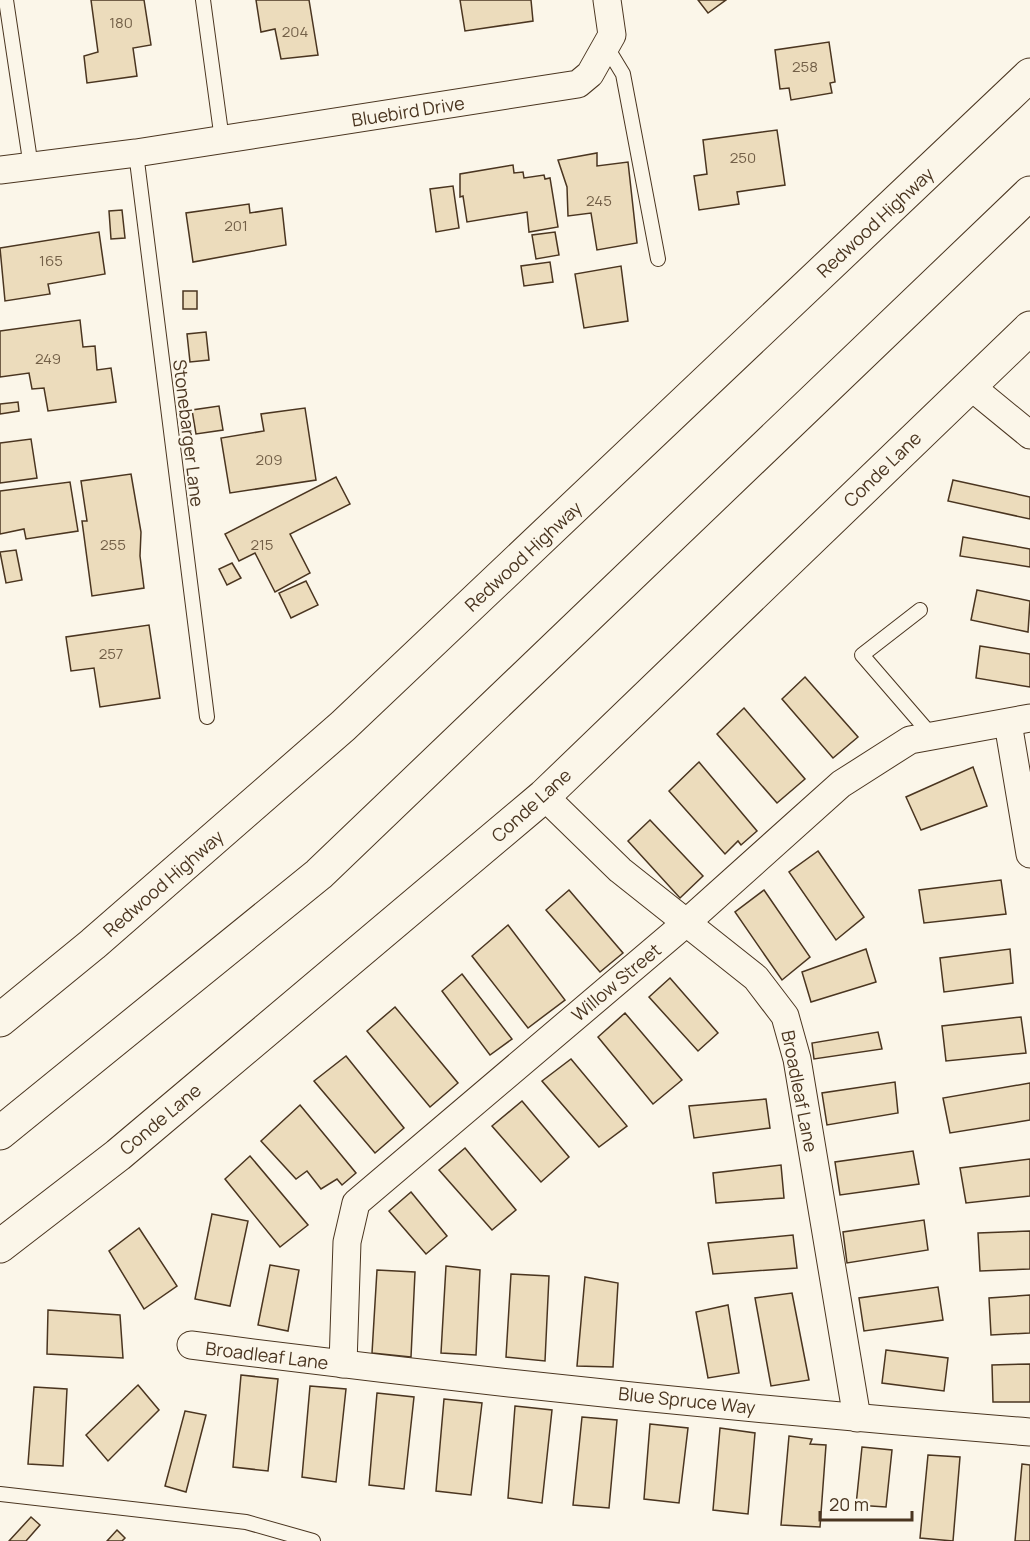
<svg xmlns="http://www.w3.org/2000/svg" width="1030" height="1541" viewBox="0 0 1030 1541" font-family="Manrope,sans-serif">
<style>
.building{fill:#ecdcbc;stroke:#4a3520;stroke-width:1.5}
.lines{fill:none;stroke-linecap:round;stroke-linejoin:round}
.service-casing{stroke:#4a3520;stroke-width:16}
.minor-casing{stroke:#4a3520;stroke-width:29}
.tertiary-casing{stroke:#4a3520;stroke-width:35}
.motorway-casing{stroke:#4a3520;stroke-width:35}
.service{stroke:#fbf6e9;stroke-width:14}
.minor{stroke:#fbf6e9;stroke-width:27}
.tertiary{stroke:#fbf6e9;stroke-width:33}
.motorway{stroke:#fbf6e9;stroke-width:33}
.labels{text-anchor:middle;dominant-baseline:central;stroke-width:4.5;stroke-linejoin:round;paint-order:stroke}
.number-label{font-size:15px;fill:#725f47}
.street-label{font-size:18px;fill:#4a3520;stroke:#fbf6e9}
</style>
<rect width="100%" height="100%" fill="#fbf6e9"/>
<!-- building -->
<g class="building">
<polygon points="91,0 144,0 151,45 133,48 137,76 87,83 84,56 98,52"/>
<polygon points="256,0 309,0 318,55 281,59 275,29 261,32"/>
<polygon points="460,0 531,0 533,21 465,31"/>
<polygon points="698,0 726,0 708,13"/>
<polygon points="829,42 835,82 830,83 832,93 791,100 789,88 780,89 775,50"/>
<polygon points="777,130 785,185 737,192 739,204 699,210 694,176 707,174 703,140"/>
<polygon points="597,153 597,166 628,162 637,243 597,250 591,213 568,216 567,187 558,160"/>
<polygon points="513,165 514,173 523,172 524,178 544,175 545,179 550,178 558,227 529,232 527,212 467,222 463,196 460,197 460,174"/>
<polygon points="453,186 459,228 436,232 430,189"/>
<polygon points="249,204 250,213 282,208 286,245 193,262 186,213"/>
<polygon points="122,210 125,238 111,239 109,211"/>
<polygon points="99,232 105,274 48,284 50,294 5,301 0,248"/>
<polygon points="555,232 559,255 536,259 532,235"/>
<polygon points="550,262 553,282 524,286 521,266"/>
<polygon points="621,266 628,321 584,328 575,274"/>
<rect x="183" y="291" width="14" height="18"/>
<polygon points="80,320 83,347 95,346 97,370 111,368 116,402 48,411 44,388 32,389 29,373 0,377 0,331"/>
<polygon points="206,332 209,360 190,362 187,334"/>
<polygon points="18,402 19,411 0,414 0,404"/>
<polygon points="219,406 223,430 196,434 192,410"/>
<polygon points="305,408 316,480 230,493 221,438 264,431 261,414"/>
<polygon points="31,439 37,478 0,483 0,443"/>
<polygon points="131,474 141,532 140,556 144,588 92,596 82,521 87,521 81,481"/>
<polygon points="336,477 350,504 290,534 310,573 275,592 255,553 239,561 225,534"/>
<polygon points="953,480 1030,497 1030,519 948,501"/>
<polygon points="70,482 78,531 26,539 24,529 0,534 0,491"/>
<polygon points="963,537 1030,549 1030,567 960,556"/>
<polygon points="16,550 22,580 6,583 0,552"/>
<polygon points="232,563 241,578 227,585 219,569"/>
<polygon points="306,581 318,605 291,618 279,593"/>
<polygon points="977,590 1030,601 1028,632 971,620"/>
<polygon points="149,625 160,698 100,707 94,668 71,671 66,637"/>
<polygon points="980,646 1030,654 1030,687 976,678"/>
<polygon points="805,677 858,737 833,758 782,699"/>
<polygon points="744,708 805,779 777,803 717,734"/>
<polygon points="699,762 757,831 741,845 738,841 725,854 669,791"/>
<polygon points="973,767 987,806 921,830 906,797"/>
<polygon points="650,820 703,876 680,898 628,841"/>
<polygon points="818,851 864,917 836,940 789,872"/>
<polygon points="1001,880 1006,914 924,923 919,890"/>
<polygon points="569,890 623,953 600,972 546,910"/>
<polygon points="764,890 810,957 782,980 735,912"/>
<polygon points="508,925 565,1000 528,1028 472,956"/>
<polygon points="866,949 876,982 811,1002 802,972"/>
<polygon points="1010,949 1013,983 944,992 940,958"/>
<polygon points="462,974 512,1039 490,1055 442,991"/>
<polygon points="670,978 718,1033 698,1051 649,997"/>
<polygon points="395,1007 458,1083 430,1107 367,1031"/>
<polygon points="625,1013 682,1080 653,1104 598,1037"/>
<polygon points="1021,1017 1026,1053 946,1061 942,1026"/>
<polygon points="878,1032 882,1049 814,1059 812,1043"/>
<polygon points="346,1056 404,1128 375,1153 314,1081"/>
<polygon points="571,1059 627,1126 599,1147 542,1081"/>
<polygon points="895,1082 898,1113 827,1125 822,1093"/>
<polygon points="1030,1083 1030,1120 950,1133 943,1098"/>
<polygon points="766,1099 770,1128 694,1138 689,1106"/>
<polygon points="522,1101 569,1157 541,1182 492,1126"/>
<polygon points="300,1105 356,1173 342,1185 337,1179 321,1189 307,1171 296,1179 261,1141"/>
<polygon points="465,1148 516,1210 492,1230 439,1170"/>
<polygon points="913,1151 919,1184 840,1195 835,1162"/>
<polygon points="250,1156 308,1225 280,1247 225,1179"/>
<polygon points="1030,1159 1030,1196 966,1203 960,1168"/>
<polygon points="781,1165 784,1198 716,1203 713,1173"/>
<polygon points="411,1192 447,1236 426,1254 389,1211"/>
<polygon points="212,1214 248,1221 230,1306 195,1299"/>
<polygon points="924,1220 928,1250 847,1263 843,1232"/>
<polygon points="139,1228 177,1286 144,1309 109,1251"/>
<polygon points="1030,1231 1030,1269 980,1271 978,1233"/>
<polygon points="793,1235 797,1268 713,1274 708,1243"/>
<polygon points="270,1265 299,1270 288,1331 258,1325"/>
<polygon points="446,1266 480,1270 476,1355 441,1353"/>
<polygon points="377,1270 415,1272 411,1357 372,1353"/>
<polygon points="511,1274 549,1276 545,1361 506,1357"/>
<polygon points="585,1277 618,1283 613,1367 577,1366"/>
<polygon points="938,1287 943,1320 864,1331 859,1298"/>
<polygon points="792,1293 809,1380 771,1386 755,1298"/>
<polygon points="1030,1295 1030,1333 991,1335 989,1298"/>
<polygon points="728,1305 739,1373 708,1378 696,1312"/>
<polygon points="48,1310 120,1315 123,1358 47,1354"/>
<polygon points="886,1350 948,1358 944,1391 882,1383"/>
<polygon points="1030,1364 1030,1402 993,1402 992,1365"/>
<polygon points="241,1375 278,1379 268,1471 233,1467"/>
<polygon points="138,1385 159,1410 108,1461 86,1435"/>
<polygon points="310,1386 346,1389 336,1482 302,1477"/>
<polygon points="34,1387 67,1389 63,1466 28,1464"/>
<polygon points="377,1393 414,1397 404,1489 369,1485"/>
<polygon points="444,1399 482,1403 471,1495 436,1491"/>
<polygon points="515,1406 552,1410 542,1503 508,1498"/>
<polygon points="185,1411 206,1415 186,1492 165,1486"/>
<polygon points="582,1417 617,1420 609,1508 573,1505"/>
<polygon points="650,1424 688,1428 679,1503 644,1499"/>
<polygon points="720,1428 755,1433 748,1514 713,1510"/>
<polygon points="789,1436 812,1439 810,1444 826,1445 820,1527 781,1525"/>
<polygon points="862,1447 892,1450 886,1507 856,1505"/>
<polygon points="928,1455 960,1457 953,1541 920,1538"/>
<polygon points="1022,1464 1030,1465 1030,1541 1015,1541"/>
<polygon points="31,1517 40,1525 26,1541 9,1541"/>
<polygon points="117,1530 125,1538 122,1541 107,1541"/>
</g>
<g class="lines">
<defs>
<g id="service">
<polyline points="6,0 31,167"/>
<polyline points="203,0 222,140"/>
<polyline points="606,46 623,74 658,259"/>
<polyline points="136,153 207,717"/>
<polyline points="920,610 862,655 932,736"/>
<polyline points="0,1494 246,1522 313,1541"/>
</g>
<g id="minor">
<polyline points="0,170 136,153 578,84 590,74 612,35 607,0"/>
<polyline points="969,385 1030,435"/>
<polyline points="1008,723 1030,854"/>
<polyline points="544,796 620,870 756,978 785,1016 797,1059 857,1418"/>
<path d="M191,1345C470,1381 750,1410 1030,1432"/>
<polyline points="343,1364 347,1242 356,1203 686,923 841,784 910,740 1030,718"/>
</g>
<polyline id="tertiary" points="0,1246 118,1155 544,796 1030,328"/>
<g id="motorway">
<polyline points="0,1020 93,944 343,726 1030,75"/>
<polyline points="0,1133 319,874 1030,193"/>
</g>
</defs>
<!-- service casing -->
<use href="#service" class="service-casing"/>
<!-- minor casing -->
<use href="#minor" class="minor-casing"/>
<!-- tertiary casing -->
<use href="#tertiary" class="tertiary-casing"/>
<!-- motorway casing -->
<use href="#motorway" class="motorway-casing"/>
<!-- service -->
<use href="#service" class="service"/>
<!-- minor -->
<use href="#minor" class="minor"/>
<!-- tertiary -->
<use href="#tertiary" class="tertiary"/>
<!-- motorway -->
<use href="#motorway" class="motorway"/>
</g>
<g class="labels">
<!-- number labels -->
<g class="number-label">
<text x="121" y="22">180</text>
<text x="295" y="31">204</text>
<text x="805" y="66">258</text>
<text x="743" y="157">250</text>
<text x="599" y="200">245</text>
<text x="236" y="225">201</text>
<text x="51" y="260">165</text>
<text x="48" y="358">249</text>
<text x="269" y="459">209</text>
<text x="113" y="544">255</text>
<text x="262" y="544">215</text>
<text x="111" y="653">257</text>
</g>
<!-- street labels -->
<g class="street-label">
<text transform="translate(408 111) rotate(-9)">Bluebird Drive</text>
<text transform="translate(875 222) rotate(-43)">Redwood Highway</text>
<text transform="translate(189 433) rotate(83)">Stonebarger Lane</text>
<text transform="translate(882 469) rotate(-44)">Conde Lane</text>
<text transform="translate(523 556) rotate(-43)">Redwood Highway</text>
<text transform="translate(531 805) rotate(-42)">Conde Lane</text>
<text transform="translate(163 883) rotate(-41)">Redwood Highway</text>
<text transform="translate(616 982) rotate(-40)">Willow Street</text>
<text transform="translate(800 1091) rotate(79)">Broadleaf Lane</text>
<text transform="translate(160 1119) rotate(-40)">Conde Lane</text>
<text transform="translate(267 1355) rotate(7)">Broadleaf Lane</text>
<text transform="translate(687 1400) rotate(6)">Blue Spruce Way</text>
</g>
</g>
<!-- scale -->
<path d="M820 1511v9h92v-9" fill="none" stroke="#4a3520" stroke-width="3"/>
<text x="829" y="1511" font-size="18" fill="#4a3520" stroke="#fbf6e9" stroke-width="4.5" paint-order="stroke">20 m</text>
</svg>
